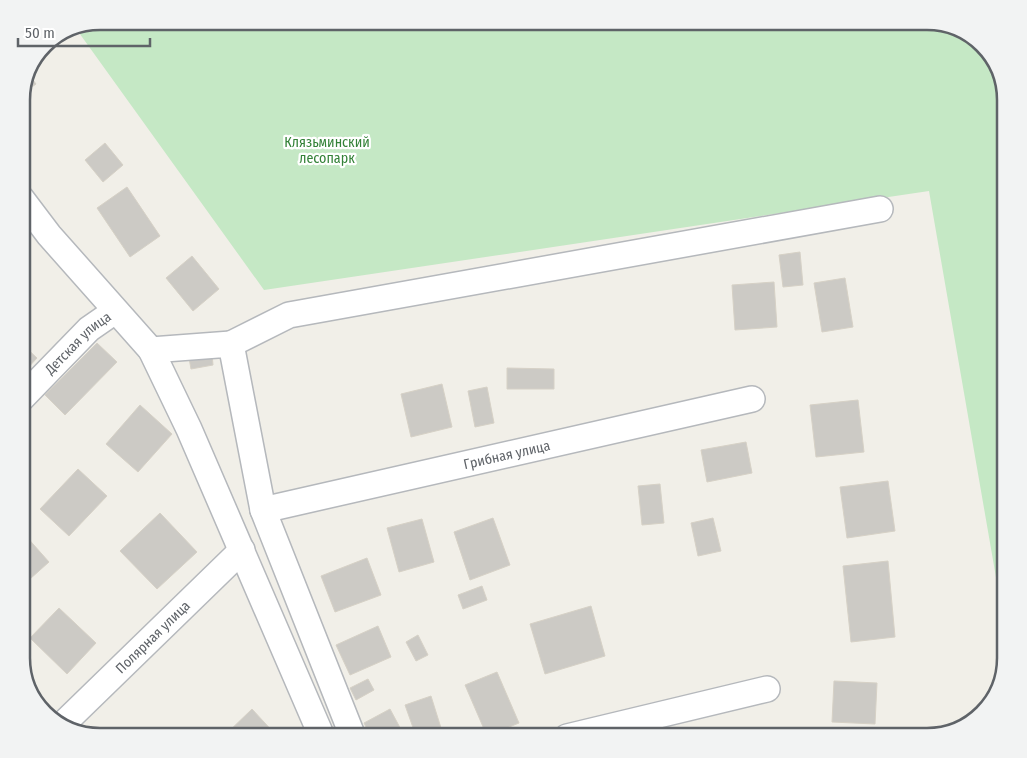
<svg xmlns="http://www.w3.org/2000/svg" width="1027" height="758" viewBox="0 0 1027 758" font-family="'Fira Sans Condensed',sans-serif">
<style>
.green{fill:#c5e8c5}
.building{fill:#cccac5;stroke:#d6d1c6}
.lines{fill:none;stroke-linecap:round;stroke-linejoin:round}
.minor-casing{stroke:#b5b8bc;stroke-width:28}
.minor{stroke:#fff;stroke-width:25}
.labels{text-anchor:middle;dominant-baseline:central;stroke-width:4.5;stroke-linejoin:round;paint-order:stroke}
.park-label{font-size:14px;fill:#348238;stroke:#fff}
.street-label{font-size:14px;fill:#5f6368;stroke:#fff}
.rim{fill:none;stroke:#5f6368;stroke-width:2.5}
</style>
<rect width="100%" height="100%" fill="#f1efe8"/>
<!-- green -->
<polygon class="green" points="100,21 927,21 975,38 998,65 1006,100 1006,635 929,191 264,290 77,30"/>
<!-- building -->
<g class="building">
<polygon points="30,76 36,84 22,94"/>
<polygon points="105,143 123,165 103,182 85,160"/>
<polygon points="127,187 160,236 130,257 97,208"/>
<polygon points="800,252 803,285 783,287 779,255"/>
<polygon points="192,256 219,289 193,311 166,278"/>
<polygon points="845,278 853,327 822,332 814,283"/>
<polygon points="774,282 777,327 735,330 732,285"/>
<polygon points="21,343 37,358 25,371 21,368"/>
<polygon points="97,343 117,362 65,415 45,395"/>
<polygon points="212,354 213,365 191,369 189,358"/>
<polygon points="507,368 554,369 554,389 507,389"/>
<polygon points="442,384 452,427 411,437 401,394"/>
<polygon points="487,387 494,423 475,427 468,391"/>
<polygon points="858,400 864,452 816,457 810,405"/>
<polygon points="140,405 172,434 138,472 106,444"/>
<polygon points="746,442 752,473 707,482 701,450"/>
<polygon points="78,469 107,496 69,536 40,509"/>
<polygon points="888,481 895,531 847,538 840,487"/>
<polygon points="660,484 664,523 642,525 638,486"/>
<polygon points="160,513 197,552 157,589 120,551"/>
<polygon points="493,518 510,565 470,580 454,532"/>
<polygon points="713,518 721,551 698,556 691,523"/>
<polygon points="422,519 434,562 399,572 387,528"/>
<polygon points="25,535 49,562 21,587 21,538"/>
<polygon points="367,558 381,595 335,612 321,576"/>
<polygon points="888,561 895,637 851,642 843,566"/>
<polygon points="482,586 487,600 463,609 458,595"/>
<polygon points="591,606 605,656 545,674 530,624"/>
<polygon points="59,608 96,643 67,674 30,638"/>
<polygon points="378,626 391,657 350,675 336,645"/>
<polygon points="418,635 428,655 416,661 406,642"/>
<polygon points="497,672 519,723 487,736 465,685"/>
<polygon points="368,679 374,690 356,700 350,688"/>
<polygon points="834,681 877,683 875,724 832,722"/>
<polygon points="431,696 441,728 416,736 405,705"/>
<polygon points="252,709 276,735 274,737 223,737"/>
<polygon points="390,709 405,737 371,737 364,723"/>
</g>
<g class="lines">
<defs>
<g id="minor">
<polyline points="21,198 49,235 151,350 189,429 322,737"/>
<polyline points="231,344 289,315 880,209"/>
<polyline points="151,350 231,344 263,510 353,737"/>
<path id="s1" d="M21,399L89,329L115,311"/>
<path id="s2" d="M263,510L752,399"/>
<path id="s3" d="M63,724L242,550"/>
<polyline points="567,737 767,689"/>
</g>
</defs>
<!-- minor casing -->
<use href="#minor" class="minor-casing"/>
<!-- minor -->
<use href="#minor" class="minor"/>
</g>
<g class="labels">
<!-- park labels -->
<g class="park-label">
<text x="327" y="142">Клязьминский<tspan x="327" dy="16">лесопарк</tspan></text>
</g>
<!-- street labels -->
<g class="street-label">
<text stroke="none"><textPath href="#s1" startOffset="80">Детская улица</textPath></text>
<text stroke="none"><textPath href="#s2" startOffset="250">Грибная улица</textPath></text>
<text stroke="none"><textPath href="#s3" startOffset="125">Полярная улица</textPath></text>
</g>
</g>
<!-- crop -->
<path d="M0 0H1027V758H0ZM100 30H927A70 70 0 0 1 997 100V658A70 70 0 0 1 927 728H100A70 70 0 0 1 30 658V100A70 70 0 0 1 100 30Z" fill="#f2f3f3" fill-rule="evenodd"/>
<path class="rim" d="M100 30H927A70 70 0 0 1 997 100V658A70 70 0 0 1 927 728H100A70 70 0 0 1 30 658V100A70 70 0 0 1 100 30Z"/>
<!-- scale -->
<path d="M18 38v8h132v-8" fill="none" stroke="#5f6368" stroke-width="2.5"/>
<text x="25" y="38" font-size="15" fill="#5f6368" stroke="#ffffff" stroke-width="4" paint-order="stroke">50 m</text>
</svg>
